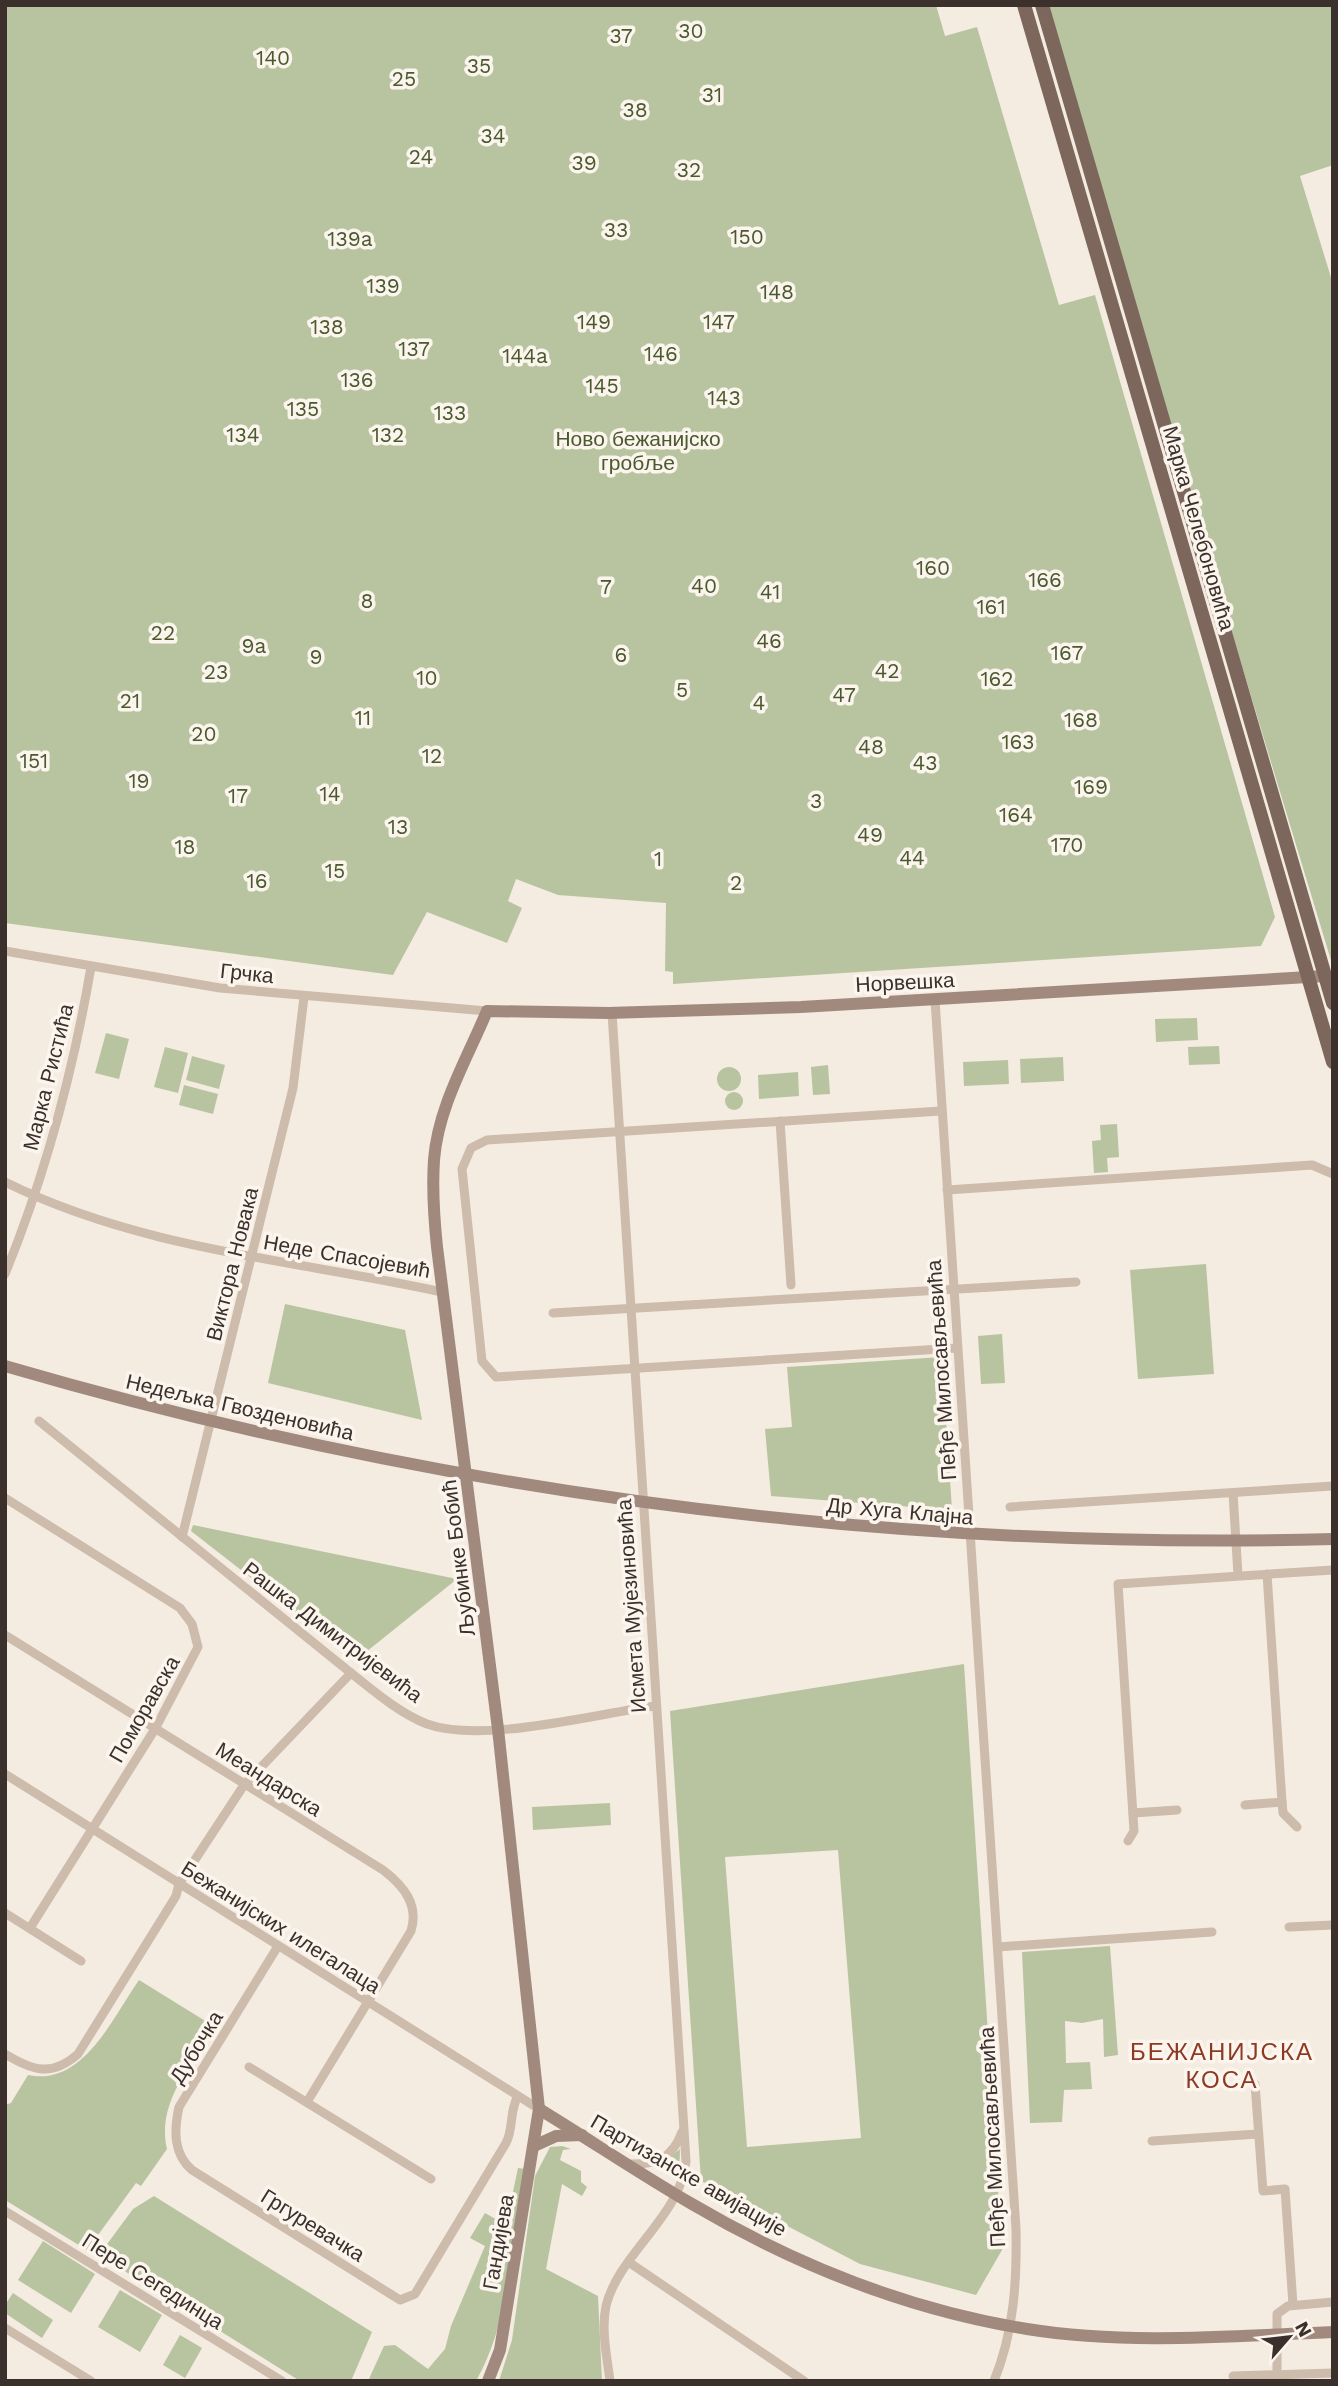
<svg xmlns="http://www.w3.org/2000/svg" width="1338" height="2386" viewBox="0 0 1338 2386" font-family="'Work Sans',sans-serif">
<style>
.green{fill:#b8c4a0;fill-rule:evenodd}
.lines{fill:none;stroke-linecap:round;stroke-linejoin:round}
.street{stroke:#cdbbac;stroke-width:9}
.secondary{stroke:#a18a7d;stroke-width:12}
.primary{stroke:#7d675c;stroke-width:14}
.labels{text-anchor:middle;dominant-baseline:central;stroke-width:7;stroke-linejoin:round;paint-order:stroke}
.park-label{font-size:21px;fill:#4a5a2e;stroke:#fbf5ee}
.street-label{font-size:21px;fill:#3b302b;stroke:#fbf5ee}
.quarter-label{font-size:24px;letter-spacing:2px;fill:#8c3b22;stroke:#fbf5ee}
</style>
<rect width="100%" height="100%" fill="#f4ebe1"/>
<!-- green -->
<g class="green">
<polygon points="5,5 936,5 945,36 977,27 1059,305 1095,295 1275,917 1261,946 673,984 673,972 665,971 666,903 558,895 516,879 508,901 522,908 507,943 427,912 393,975 5,923"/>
<polygon points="1042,5 1333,5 1333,165 1300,176 1333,284 1333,967"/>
<polygon points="1197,1018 1198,1040 1156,1042 1155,1019"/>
<polygon points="106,1033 129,1039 119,1079 95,1073"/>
<polygon points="1219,1046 1220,1064 1189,1065 1188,1047"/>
<polygon points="165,1047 188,1053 178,1093 154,1087"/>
<polygon points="192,1056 225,1065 219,1089 186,1080"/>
<polygon points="1063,1057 1064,1081 1021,1083 1020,1059"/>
<polygon points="1008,1060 1009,1084 964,1086 963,1062"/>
<polygon points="828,1065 830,1094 813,1095 811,1067"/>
<circle cx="729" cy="1079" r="12"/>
<polygon points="798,1072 799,1096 759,1099 758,1075"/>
<polygon points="184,1085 218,1094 213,1114 179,1105"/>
<circle cx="734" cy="1101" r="9"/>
<polygon points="1117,1124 1119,1157 1107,1158 1108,1172 1094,1173 1092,1141 1101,1140 1100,1125"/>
<polygon points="1206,1264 1214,1374 1138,1379 1130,1270"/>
<polygon points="285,1304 405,1330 422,1420 268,1383"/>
<polygon points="1002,1334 1005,1383 981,1384 978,1336"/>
<polygon points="942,1357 952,1510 771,1496 765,1429 792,1427 787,1367"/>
<polygon points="193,1525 457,1579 356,1660 191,1531"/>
<path d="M964,1664L1002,2250L976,2295L860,2264L701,2181L670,1711ZM838,1850L861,2138L747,2147L725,1857Z"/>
<polygon points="610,1803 611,1825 533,1830 532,1807"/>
<polygon points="1110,1946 1118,2055 1104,2057 1103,2019 1082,2023 1065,2021 1066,2063 1090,2062 1092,2089 1064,2090 1062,2122 1030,2123 1022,1952"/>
<path d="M139,1980L215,2027C192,2064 156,2103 167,2149L141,2186L136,2183L87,2250L5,2200V2105L11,2103L28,2075C83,2087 113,2017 139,1980Z"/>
<polygon points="562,2146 571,2149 563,2150 560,2160 581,2171 581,2182 587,2187 582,2196 562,2184 546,2269 598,2296 602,2381 499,2381 512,2340 535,2176 550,2147"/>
<polygon points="680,2149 679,2178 665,2171 661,2164"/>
<path d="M518,2168L525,2169C514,2236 510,2322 476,2381H368L384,2346L395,2345L428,2369L445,2349L451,2326L485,2246L470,2238L485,2213L506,2225Z"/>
<polygon points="154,2196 372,2332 351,2381 300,2381 99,2255 133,2209"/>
<polygon points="43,2241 95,2274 71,2313 18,2280"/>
<polygon points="120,2290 162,2315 140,2352 98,2327"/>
<polygon points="13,2293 53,2320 42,2338 5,2313 5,2305"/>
<polygon points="180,2335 202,2348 185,2378 163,2365"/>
</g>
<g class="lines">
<!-- street -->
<g class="street">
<polyline points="5,951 220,988 487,1011"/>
<path d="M935,1000L1016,2229C1017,2281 1014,2332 994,2381"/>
<polyline points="941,1111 487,1140 471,1148 462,1169 482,1361 496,1377 957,1348"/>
<polyline points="780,1121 791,1285"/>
<path d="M5,1182C142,1250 296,1260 442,1292"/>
<polyline points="947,1190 1312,1165 1333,1174"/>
<path d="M5,1274C45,1176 73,1072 91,967"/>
<polyline points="553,1313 1076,1282"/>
<path d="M39,1421L351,1673C374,1691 399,1713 427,1724C482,1744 594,1714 655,1706"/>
<polyline points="1233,1493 1238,1575"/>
<polyline points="5,1498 180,1608 192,1624 198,1647 155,1729 30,1928"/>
<polyline points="1010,1507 1333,1486"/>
<polyline points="182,1537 293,1088 304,997"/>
<path d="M5,1635L383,1870C404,1886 419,1905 411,1931L307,2102"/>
<polyline points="5,1774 539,2109"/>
<polyline points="1282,1802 1283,1813 1297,1827"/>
<polyline points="1245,1805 1282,1802 1267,1574"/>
<polyline points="1133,1813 1177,1810"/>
<polyline points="1128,1841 1134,1831 1118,1584 1333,1570"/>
<polyline points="5,1913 81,1961"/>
<polyline points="1289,1927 1333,1925"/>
<path d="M278,1946L179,2107C174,2130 173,2154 192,2170L400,2300L415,2294L506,2143C514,2128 509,2111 518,2096"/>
<polyline points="998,1947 1212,1932"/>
<path d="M5,2054C33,2071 52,2077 78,2054L176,1896L179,1884L244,1785L351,1673"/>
<polyline points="249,2067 431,2179"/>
<polyline points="1255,2084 1263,2191 1285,2189 1293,2305"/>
<polyline points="1152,2141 1258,2134"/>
<path d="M628,2164C656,2165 672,2159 682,2132"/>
<polyline points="5,2211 282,2381"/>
<polyline points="630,2263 804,2381"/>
<polyline points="5,2328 91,2381"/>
<polyline points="1233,2376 1333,2373"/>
<path d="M610,2381C607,2357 601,2330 606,2306C618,2255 681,2216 686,2161L612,1013"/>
<polyline points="1277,2381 1277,2314 1288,2306 1333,2302"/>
</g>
<!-- secondary -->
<g class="secondary">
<path d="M5,1366C440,1493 880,1551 1333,1539"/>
<path d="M539,2109C590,2140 640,2174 692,2204C794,2264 909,2310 1027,2329C1127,2345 1232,2336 1333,2332"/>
<polyline points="534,2146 556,2136 582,2135"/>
<path d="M488,2381L500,2350L539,2109L498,1729L437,1247C434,1218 432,1189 434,1160C438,1107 467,1059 487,1011L608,1013L801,1007L1325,976"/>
</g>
<!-- primary -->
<g class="primary">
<polyline points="1024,5 1333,1062"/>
<polyline points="1042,5 1333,1003"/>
</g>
</g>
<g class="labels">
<!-- park labels -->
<g class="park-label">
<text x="691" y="30">30</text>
<text x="621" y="35">37</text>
<text x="273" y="57">140</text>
<text x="479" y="65">35</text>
<text x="404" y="78">25</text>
<text x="712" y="94">31</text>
<text x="635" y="109">38</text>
<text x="493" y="135">34</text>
<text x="421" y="156">24</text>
<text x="584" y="162">39</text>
<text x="689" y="169">32</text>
<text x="616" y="229">33</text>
<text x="747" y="236">150</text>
<text x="350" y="238">139a</text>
<text x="383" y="285">139</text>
<text x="777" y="291">148</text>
<text x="594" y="321">149</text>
<text x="719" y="321">147</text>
<text x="327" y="326">138</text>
<text x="414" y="348">137</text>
<text x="661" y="353">146</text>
<text x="525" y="355">144a</text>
<text x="357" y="379">136</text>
<text x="602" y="385">145</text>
<text x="724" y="397">143</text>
<text x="303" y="408">135</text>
<text x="450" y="412">133</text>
<text x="243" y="434">134</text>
<text x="388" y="434">132</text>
<text x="638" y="438">Ново бежанијско<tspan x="638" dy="24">гробље</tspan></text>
<text x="933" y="567">160</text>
<text x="1045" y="579">166</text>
<text x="704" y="585">40</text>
<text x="606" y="586">7</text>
<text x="770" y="591">41</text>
<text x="367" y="600">8</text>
<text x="991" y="606">161</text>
<text x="163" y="632">22</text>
<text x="769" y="640">46</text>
<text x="254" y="645">9a</text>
<text x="1067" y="652">167</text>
<text x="621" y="654">6</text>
<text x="316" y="656">9</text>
<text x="887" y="670">42</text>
<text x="216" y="671">23</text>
<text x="427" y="677">10</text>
<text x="997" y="678">162</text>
<text x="682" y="689">5</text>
<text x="844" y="694">47</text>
<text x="130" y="700">21</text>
<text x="759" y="702">4</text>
<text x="363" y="717">11</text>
<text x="1081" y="719">168</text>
<text x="204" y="733">20</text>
<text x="1018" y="741">163</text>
<text x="871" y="746">48</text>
<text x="432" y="755">12</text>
<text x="34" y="760">151</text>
<text x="925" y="762">43</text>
<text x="139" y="780">19</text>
<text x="1091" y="786">169</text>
<text x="330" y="793">14</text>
<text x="238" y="795">17</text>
<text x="816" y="800">3</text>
<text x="1016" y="814">164</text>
<text x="398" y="826">13</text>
<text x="870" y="834">49</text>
<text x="1067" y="844">170</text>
<text x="185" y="846">18</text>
<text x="912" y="857">44</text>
<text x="658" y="858">1</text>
<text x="335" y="870">15</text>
<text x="257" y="880">16</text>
<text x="736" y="882">2</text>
</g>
<!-- street labels -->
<g class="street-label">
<text transform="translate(1199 528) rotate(74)">Марка Челебоновића</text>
<text transform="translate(247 973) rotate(6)">Грчка</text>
<text transform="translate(905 982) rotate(-3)">Норвешка</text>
<text transform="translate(48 1077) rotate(-76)">Марка Ристића</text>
<text transform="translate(347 1256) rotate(10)">Неде Спасојевић</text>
<text transform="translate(232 1264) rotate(-76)">Виктора Новака</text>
<text transform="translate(941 1370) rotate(-94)">Пеђе Милосављевића</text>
<text transform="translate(240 1407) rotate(13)">Недељка Гвозденовића</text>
<text transform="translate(900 1511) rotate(5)">Др Хуга Клајна</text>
<text transform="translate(458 1558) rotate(-97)">Љубинке Бобић</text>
<text transform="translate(631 1606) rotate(-94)">Исмета Мујезиновића</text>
<text transform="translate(333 1632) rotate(37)">Рашка Димитријевића</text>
<text transform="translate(144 1709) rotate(-60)">Поморавска</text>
<text transform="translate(269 1779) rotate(32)">Меандарска</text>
<text transform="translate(281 1927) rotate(32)">Бежанијских илегалаца</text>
<text transform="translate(196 2047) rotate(-58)">Дубочка</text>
<text transform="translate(992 2137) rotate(-93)">Пеђе Милосављевића</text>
<text transform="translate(689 2175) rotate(30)">Партизанске авијације</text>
<text transform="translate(313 2225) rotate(32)">Гргуревачка</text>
<text transform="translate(498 2242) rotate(-80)">Гандијева</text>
<text transform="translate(153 2281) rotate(32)">Пере Сегединца</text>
</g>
<!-- quarter labels -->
<g class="quarter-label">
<text x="1222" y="2052">БЕЖАНИЈСКА<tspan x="1222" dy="28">КОСА</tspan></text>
</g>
</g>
<!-- border -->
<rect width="1338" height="2386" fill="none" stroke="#3b302b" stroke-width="14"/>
<!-- north arrow -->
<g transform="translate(1289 2337) rotate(62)" stroke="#fbf5ee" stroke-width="5" paint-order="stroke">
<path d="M0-5L12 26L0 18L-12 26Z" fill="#3b302b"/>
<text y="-10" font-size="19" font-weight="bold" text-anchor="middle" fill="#3b302b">N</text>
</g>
</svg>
